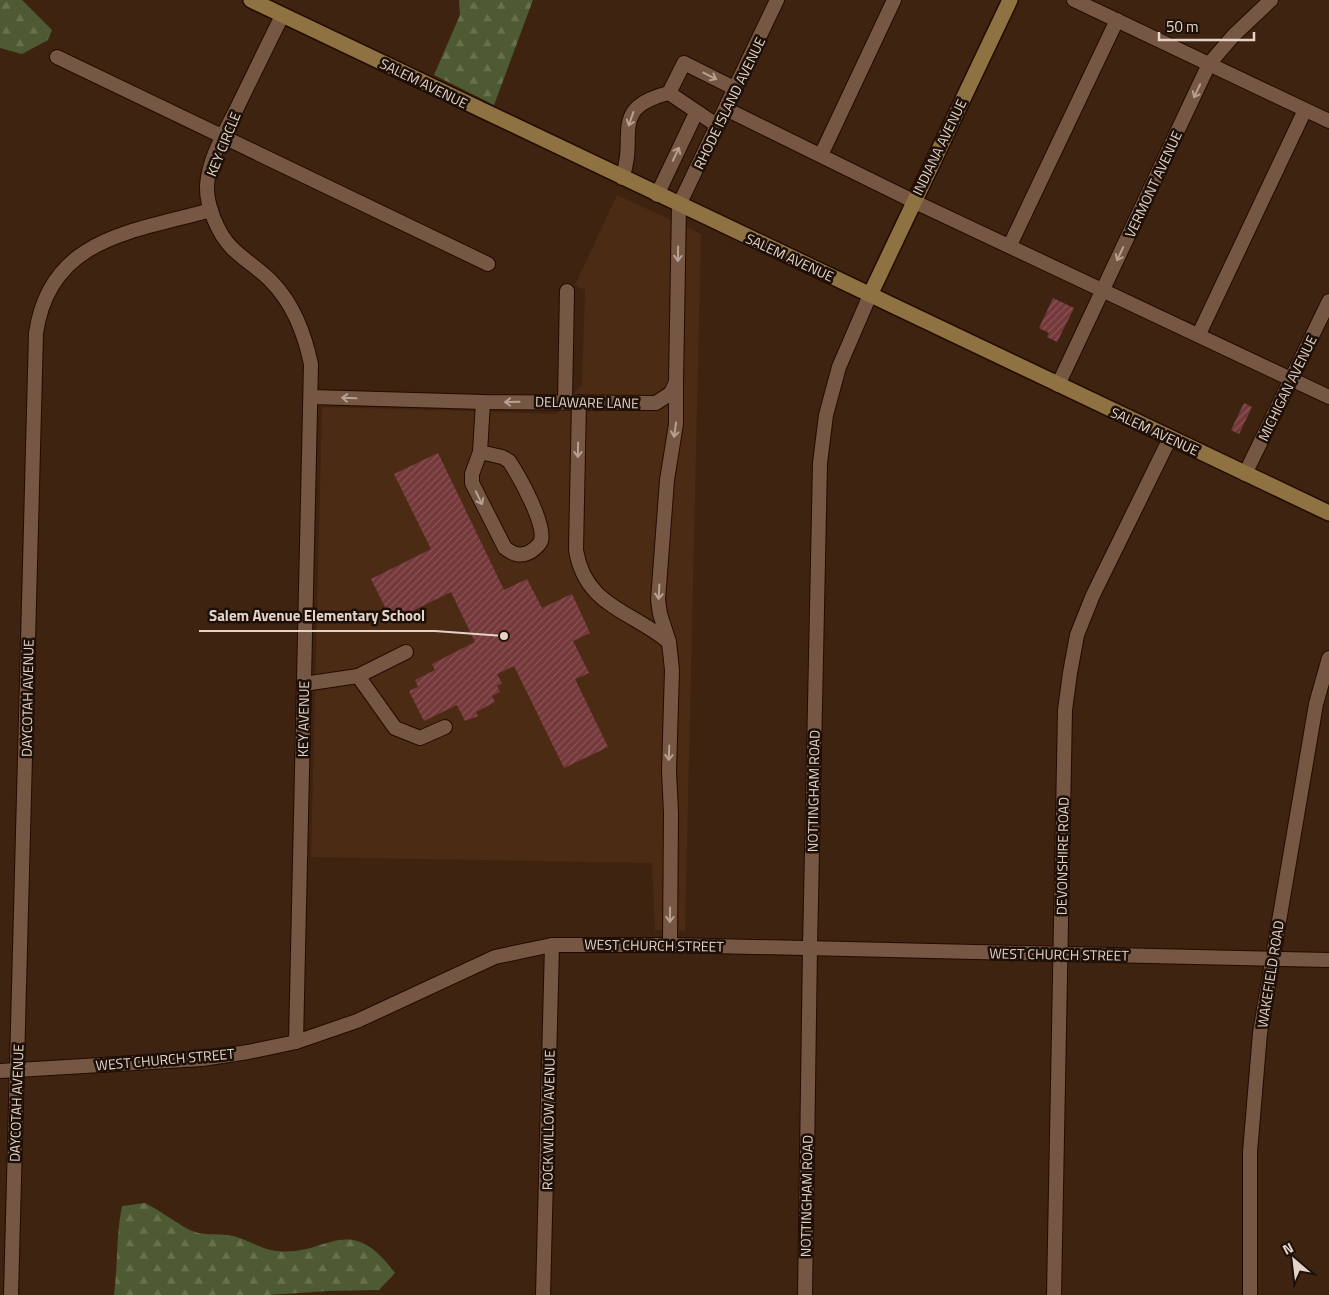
<svg xmlns="http://www.w3.org/2000/svg" width="1329" height="1295" viewBox="0 0 1329 1295" font-family="'Titillium Web',sans-serif">
<style>
.built{fill:#4c2b14}
.forest{fill:url(#forest-firs)}
.building{fill:url(#building-hatch)}
.lines{fill:none;stroke-linecap:round;stroke-linejoin:round}
.minor-casing{stroke:#240b00;stroke-width:16}
.major-casing{stroke:#240b00;stroke-width:18}
.minor{stroke:#755744;stroke-width:14}
.major{stroke:#8e7241;stroke-width:15}
.oneway{stroke:#b8a193}
.labels{text-anchor:middle;dominant-baseline:central;stroke-width:5;stroke-linejoin:round;paint-order:stroke}
.street-label{font-size:14px;fill:#e5d3c8;stroke:#1c1008}
.leader{fill:none;stroke:#e5d3c8;stroke-width:2}
.callout-dot{fill:#e5d3c8;stroke:#1c1008;stroke-width:2}
.callout-label{font-size:15px;text-anchor:middle;font-weight:bold;fill:#e5d3c8;stroke:#1c1008;stroke-width:5;stroke-linejoin:round;paint-order:stroke}
</style>
<defs>
<pattern id="forest-firs" width="22" height="20" patternUnits="userSpaceOnUse" patternTransform="scale(1.25)"><rect width="22" height="20" fill="#4e5a32"/><path d="M5 1l3.5 6h-7zM16 11l3.5 6h-7z" fill="#67714e"/></pattern>
<pattern id="building-hatch" width="6" height="6" patternUnits="userSpaceOnUse" patternTransform="scale(1.25)"><rect width="6" height="6" fill="#75393b"/><path d="M-1 1l2-2M0 6l6-6M5 7l2-2" fill="none" stroke="#885556"/></pattern>
</defs>
<rect width="100%" height="100%" fill="#3e2311"/>
<!-- built -->
<polygon class="built" points="617,195 701,234 685,931 655,930 652,863 311,857 322,407 556,414 582,384 585,290 575,285"/>
<!-- forest -->
<g class="forest">
<polygon points="0,0 22,0 52,30 48,40 22,54 0,48"/>
<polygon points="459,0 533,0 494,105 434,75 460,15"/>
<path d="M145,1203C159,1210 171,1219 184,1227C202,1237 210,1233 228,1235C243,1237 257,1247 271,1250C326,1261 346,1207 395,1273L379,1290L329,1291L268,1295H114C118,1265 116,1236 122,1206Z"/>
</g>
<!-- building -->
<g class="building">
<polygon points="1053,298 1074,308 1057,342 1047,337 1049,333 1039,328"/>
<polygon points="1244,403 1252,407 1239,434 1231,430"/>
<polygon points="438,453 504,590 527,579 542,608 572,594 590,633 573,641 589,673 575,679 608,747 564,768 514,666 497,674 502,683 497,686 500,692 492,696 495,702 476,712 478,716 465,721 457,705 424,721 409,691 418,687 415,680 435,670 432,664 475,642 451,592 392,621 371,579 431,549 394,474"/>
</g>
<g class="lines">
<defs>
<g id="minor">
<polyline points="1074,0 1329,121"/>
<path d="M282,16C267,46 252,77 237,108C225,132 209,158 207,185C206,205 218,234 232,248C244,260 258,268 270,280C293,303 304,332 311,364L296,1042"/>
<polyline points="57,57 488,264"/>
<polyline points="669,93 684,63 736,89"/>
<polyline points="726,109 913,201 1329,397"/>
<polyline points="821,155 894,0"/>
<path d="M622,178C638,136 608,108 669,93L718,126"/>
<polyline points="657,195 696,113"/>
<polyline points="1010,245 1117,20"/>
<polyline points="1199,334 1305,110"/>
<polyline points="1058,385 1209,64 1234,35 1271,0"/>
<polyline points="311,397 483,402 656,403 671,393 676,382 679,205 777,0"/>
<polyline points="565,401 567,291"/>
<path d="M579,402L576,550C585,606 630,610 669,642"/>
<path d="M480,452L502,457L509,461C519,476 546,524 541,541C539,546 534,549 530,552C520,557 513,554 505,548L472,483V474L480,452L483,402"/>
<polyline points="1245,474 1329,301"/>
<polyline points="358,676 395,728 420,738 445,727"/>
<polyline points="304,684 358,676 406,652"/>
<polyline points="670,945 671,813 669,771 672,670 669,642 660,614 658,600 667,480 676,424 676,382"/>
<polyline points="0,1071 202,1059 248,1052 296,1042 357,1021 495,957 552,945 670,945 1329,960"/>
<path d="M11,1295L36,333C50,237 133,232 211,210"/>
<polyline points="543,1295 552,945"/>
<polyline points="805,1295 810,948 820,463 826,415 839,367 870,295"/>
<polyline points="1054,1295 1065,710 1070,673 1077,635 1093,595 1170,438"/>
<polyline points="1250,1295 1250,1152 1260,1033 1316,704 1329,658"/>
</g>
<g id="major">
<polyline points="251,0 1329,513"/>
<polyline points="870,295 1010,0"/>
</g>
</defs>
<!-- minor casing -->
<use href="#minor" class="minor-casing"/>
<!-- major casing -->
<use href="#major" class="major-casing"/>
<!-- minor -->
<use href="#minor" class="minor"/>
<!-- major -->
<use href="#major" class="major"/>
</g>
<!-- one-way arrows -->
<defs><path id="oneway-shaft" d="M-6 0H5M1.5-3L5.5 0L1.5 3" fill="none" stroke-width="1.6" stroke-linecap="round" stroke-linejoin="round" transform="scale(1.25)"/></defs>
<g class="oneway">
<use href="#oneway-shaft" transform="translate(710 76) rotate(27)"/>
<use href="#oneway-shaft" transform="translate(1197 91) rotate(115)"/>
<use href="#oneway-shaft" transform="translate(631 119) rotate(109)"/>
<use href="#oneway-shaft" transform="translate(676 154) rotate(-65)"/>
<use href="#oneway-shaft" transform="translate(678 254) rotate(91)"/>
<use href="#oneway-shaft" transform="translate(1120 254) rotate(115)"/>
<use href="#oneway-shaft" transform="translate(349 398) rotate(-178)"/>
<use href="#oneway-shaft" transform="translate(512 402) rotate(179)"/>
<use href="#oneway-shaft" transform="translate(675 430) rotate(98)"/>
<use href="#oneway-shaft" transform="translate(578 450) rotate(91)"/>
<use href="#oneway-shaft" transform="translate(479 498) rotate(64)"/>
<use href="#oneway-shaft" transform="translate(659 592) rotate(93)"/>
<use href="#oneway-shaft" transform="translate(669 753) rotate(92)"/>
<use href="#oneway-shaft" transform="translate(670 915) rotate(91)"/>
</g>
<g class="labels">
<!-- street labels -->
<g class="street-label">
<text transform="translate(424 83) rotate(26)">SALEM AVENUE</text>
<text transform="translate(729 103) rotate(-64)">RHODE ISLAND AVENUE</text>
<text transform="translate(223 144) rotate(-68)">KEY CIRCLE</text>
<text transform="translate(939 147) rotate(-64)">INDIANA AVENUE</text>
<text transform="translate(1153 184) rotate(-65)">VERMONT AVENUE</text>
<text transform="translate(790 257) rotate(25)">SALEM AVENUE</text>
<text transform="translate(1287 388) rotate(-64)">MICHIGAN AVENUE</text>
<text transform="translate(587 402) rotate(1)">DELAWARE LANE</text>
<text transform="translate(1155 431) rotate(25)">SALEM AVENUE</text>
<text transform="translate(27 698) rotate(-89)">DAYCOTAH AVENUE</text>
<text transform="translate(303 719) rotate(-89)">KEY AVENUE</text>
<text transform="translate(813 791) rotate(-89)">NOTTINGHAM ROAD</text>
<text transform="translate(1062 856) rotate(-89)">DEVONSHIRE ROAD</text>
<text transform="translate(654 945) rotate(1)">WEST CHURCH STREET</text>
<text transform="translate(1059 954) rotate(1)">WEST CHURCH STREET</text>
<text transform="translate(1270 974) rotate(-81)">WAKEFIELD ROAD</text>
<text transform="translate(165 1059) rotate(-5)">WEST CHURCH STREET</text>
<text transform="translate(16 1103) rotate(-88)">DAYCOTAH AVENUE</text>
<text transform="translate(548 1120) rotate(-89)">ROCK WILLOW AVENUE</text>
<text transform="translate(806 1196) rotate(-89)">NOTTINGHAM ROAD</text>
</g>
</g>
<!-- callouts -->
<path class="leader" d="M504 636L435 631H199"/>
<circle class="callout-dot" cx="504" cy="636" r="5"/>
<g class="callout-label">
<text x="317" y="621">Salem Avenue Elementary School</text>
</g>
<!-- north arrow -->
<g transform="translate(1294 1260) rotate(332)" stroke="#1c1008" stroke-width="4" paint-order="stroke">
<path d="M0-4L9 19L0 12L-9 19Z" fill="#e5d3c8"/>
<text y="-8" font-size="14" font-weight="bold" text-anchor="middle" fill="#e5d3c8">N</text>
</g>
<!-- scale -->
<path d="M1159 32v8h95v-8" fill="none" stroke="#e5d3c8" stroke-width="2.5"/>
<text x="1166" y="32" font-size="15" fill="#e5d3c8" stroke="#1c1008" stroke-width="4" paint-order="stroke">50 m</text>
</svg>
